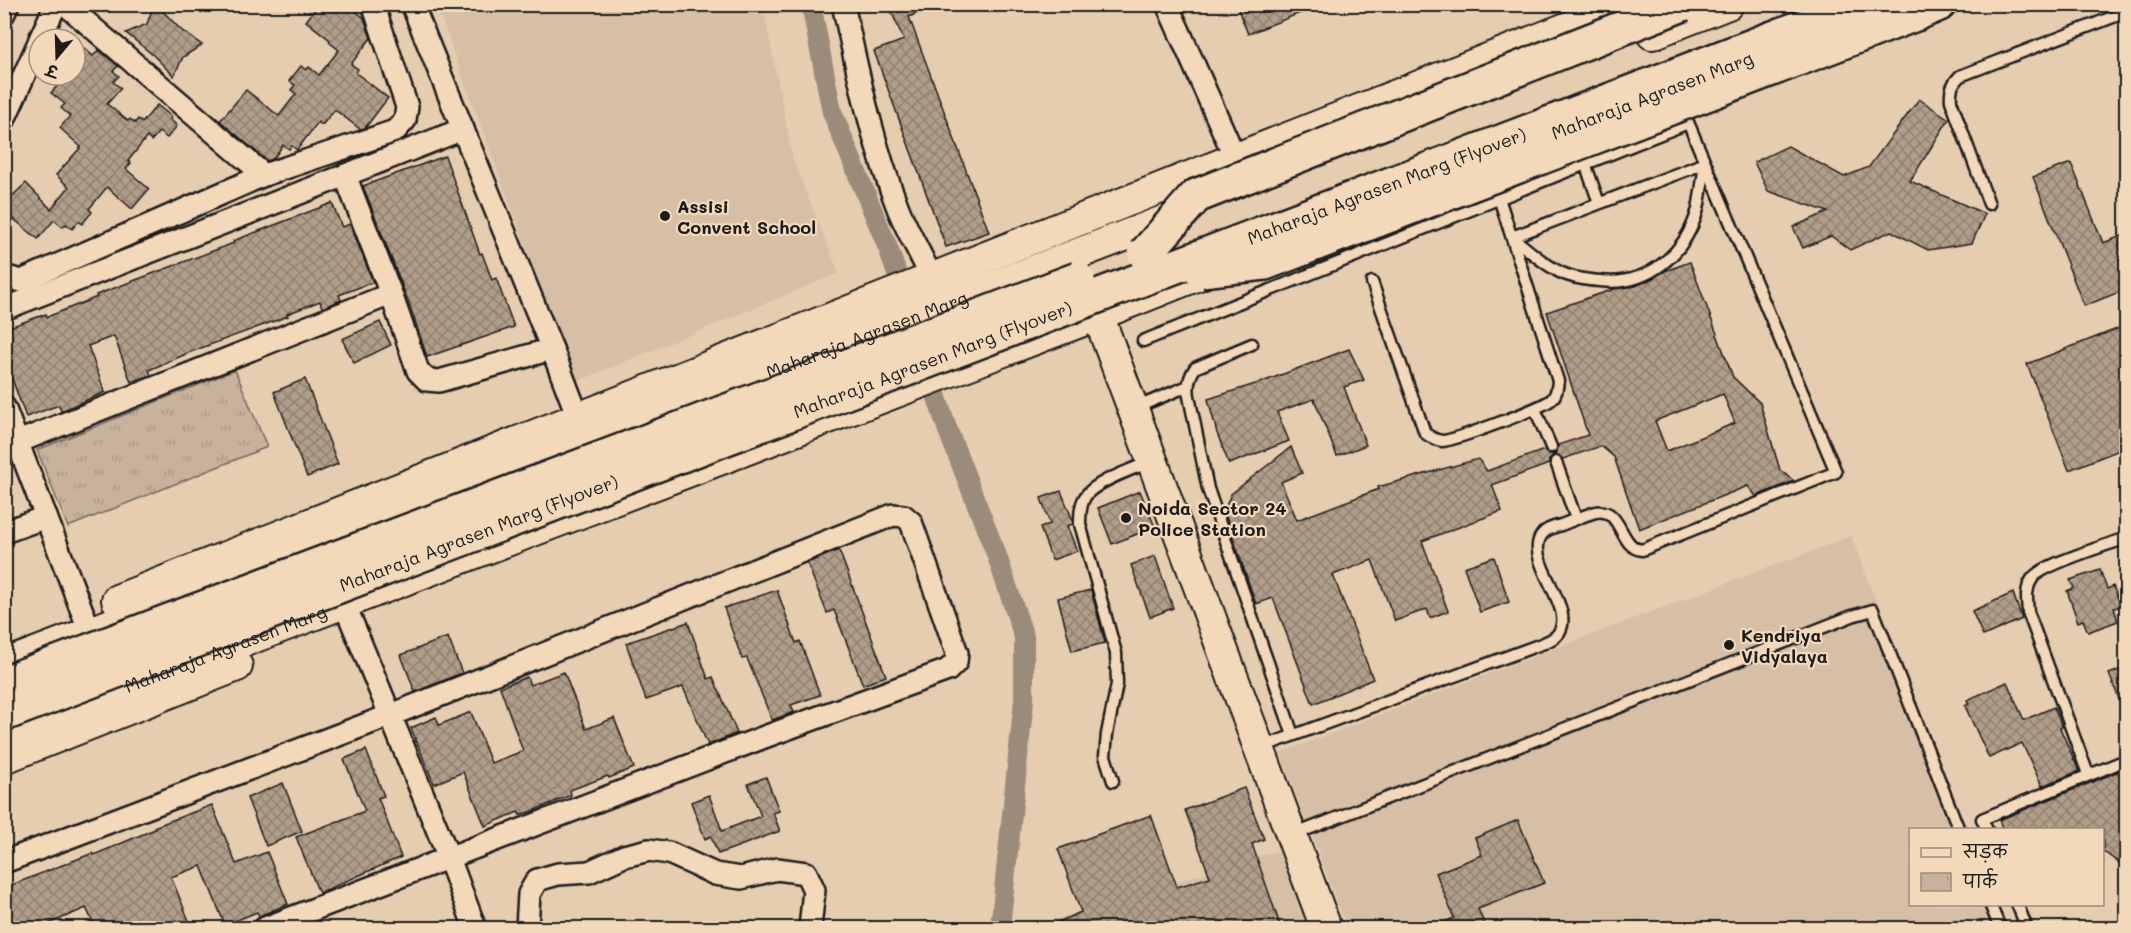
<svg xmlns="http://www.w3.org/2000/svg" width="2131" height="933" viewBox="0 0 2131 933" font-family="Mali,'Playpen Sans Deva',sans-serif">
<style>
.built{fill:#d6bfa4}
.park{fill:url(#park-tufts);stroke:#72675c;stroke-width:1.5}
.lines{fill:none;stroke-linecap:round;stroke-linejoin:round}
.canal{stroke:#9b8b7a;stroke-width:20}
.building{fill:url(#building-cross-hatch);stroke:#1c1c1c;stroke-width:1.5;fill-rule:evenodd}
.lane-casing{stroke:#1c1c1c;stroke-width:15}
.street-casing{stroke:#1c1c1c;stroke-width:26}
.secondary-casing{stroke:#1c1c1c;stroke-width:34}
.primary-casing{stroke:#1c1c1c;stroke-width:38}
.lane{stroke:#f3d8ba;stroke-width:10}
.street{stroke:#f3d8ba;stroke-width:21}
.secondary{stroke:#f3d8ba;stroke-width:30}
.primary{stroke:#f3d8ba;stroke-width:33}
.primary-bridge-casing{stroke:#1c1c1c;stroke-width:38;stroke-linecap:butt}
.primary-bridge{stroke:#f3d8ba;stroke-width:33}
.poi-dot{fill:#1c1c1c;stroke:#f3d8ba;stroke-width:2}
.labels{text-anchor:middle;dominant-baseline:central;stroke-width:4.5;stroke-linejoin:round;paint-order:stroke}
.street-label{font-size:18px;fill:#1c1c1c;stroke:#f3d8ba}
.poi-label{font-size:18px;font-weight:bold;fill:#1c1c1c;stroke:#f3d8ba;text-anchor:start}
</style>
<defs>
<pattern id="park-tufts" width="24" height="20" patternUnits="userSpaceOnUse" patternTransform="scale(1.5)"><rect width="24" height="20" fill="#c8b29b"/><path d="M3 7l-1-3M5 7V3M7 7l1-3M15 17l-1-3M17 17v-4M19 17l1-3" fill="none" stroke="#ab9885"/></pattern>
<pattern id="building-cross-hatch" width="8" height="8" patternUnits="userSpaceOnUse" patternTransform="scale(1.5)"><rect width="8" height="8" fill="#b19e89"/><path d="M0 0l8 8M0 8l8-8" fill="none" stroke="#8f806f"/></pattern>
</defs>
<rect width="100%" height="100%" fill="#e6cdb0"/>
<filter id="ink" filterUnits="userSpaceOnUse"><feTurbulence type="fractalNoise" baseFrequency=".0167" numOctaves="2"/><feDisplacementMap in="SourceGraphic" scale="12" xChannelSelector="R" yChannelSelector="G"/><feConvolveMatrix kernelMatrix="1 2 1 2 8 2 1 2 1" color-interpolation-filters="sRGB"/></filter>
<g filter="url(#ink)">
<!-- built -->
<g class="built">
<polygon points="436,5 763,5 793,160 839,273 576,382"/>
<polygon points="1851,536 1964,829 1910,830 1910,904 1993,905 2002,928 1347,928 1280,753"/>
<polygon points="1282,849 1310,928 1033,928 1034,926"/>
</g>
<!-- park -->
<polygon class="park" points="235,370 267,447 68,527 37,450"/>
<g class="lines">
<!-- canal -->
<g class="canal">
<polyline points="811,4 832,112 888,248 899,280"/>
<polyline points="927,367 947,428 997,556 1024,637 1024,700 1000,928"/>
</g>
</g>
<!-- building -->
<g class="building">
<polygon points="154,4 156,4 181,30 202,45 183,57 174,76 153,55 126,33 147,24"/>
<polygon points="319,4 348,4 364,18 371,38 351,64 358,69 356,73 388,98 365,128 360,129 335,110 322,125 318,122 297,150 292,146 289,149 283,145 273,159 267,161 220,121 246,90 279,116 296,94 291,90 295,85 289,81 301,66 306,70 309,67 319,75 339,50 329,42 330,40 306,21"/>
<polygon points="888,4 937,4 909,17 989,232 946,247 874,51 904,40"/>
<polygon points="1236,4 1320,4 1320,5 1248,34"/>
<polygon points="84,48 93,56 99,50 118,66 113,71 119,76 113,82 121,88 107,104 128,121 130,119 135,123 138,119 142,123 157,105 172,117 170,119 177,126 167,138 159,132 151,141 147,137 128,161 131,163 126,169 149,189 132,209 107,187 89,209 92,212 82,224 79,221 72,229 66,224 63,227 54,220 38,239 4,211 4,204 26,183 51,209 69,187 56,175 81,147 60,128 70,116 61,108 65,104 51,93 67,75 75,75 75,59"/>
<polygon points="1919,99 1949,119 1910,181 1985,214 1972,243 1928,250 1891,231 1850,250 1831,236 1803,248 1793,227 1828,212 1768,191 1754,162 1788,146 1844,177 1869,167"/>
<polygon points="445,156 480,254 482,253 492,280 496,278 514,327 427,357 409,303 363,186"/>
<polygon points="2071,163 2103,243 2127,234 2127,289 2084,306 2033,177"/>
<polygon points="332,203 342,227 350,224 373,282 339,295 341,300 322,308 320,301 287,314 288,316 193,351 149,370 151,375 131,382 114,336 88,346 105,392 61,411 59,405 26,417 4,357 4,329 46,314 47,317 97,297 96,295 234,243 233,241"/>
<path d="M1690,262L1733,377L1760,403L1780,470L1794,481L1756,496L1748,486L1639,529L1614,457L1601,446L1563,459L1558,455H1553L1549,460V464L1492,485L1502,511L1422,541L1448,611L1430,618L1427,609L1395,621L1372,560L1333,575L1373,679L1313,704L1273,598L1256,604L1224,511L1231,494L1291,447L1302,473L1281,482L1297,520L1379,489L1378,487L1478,459L1487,471L1544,450L1550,454H1554L1557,451L1558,445L1588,435L1547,312L1614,289L1636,286L1665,271ZM1723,394L1735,423L1667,451L1655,421Z"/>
<polygon points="380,322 391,345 354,363 342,339"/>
<polygon points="2122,327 2127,339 2127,447 2069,470 2027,364"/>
<polygon points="1349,349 1364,380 1344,387 1366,445 1337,456 1314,399 1277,412 1289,441 1229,464 1217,433 1208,399 1265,381"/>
<polygon points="305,379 338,464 307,477 274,392"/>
<polygon points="1061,491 1073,521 1073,524 1067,526 1077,551 1052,560 1040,528 1050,524 1041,498"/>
<polygon points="1140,491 1155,527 1112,544 1098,508"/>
<polygon points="839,550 886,676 863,685 834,610 827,613 807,563"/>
<polygon points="1155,556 1173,608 1150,617 1131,565"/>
<polygon points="1494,557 1509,602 1480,612 1464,567"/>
<polygon points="2100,570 2107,589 2113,586 2121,606 2114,608 2118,621 2088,632 2083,620 2078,622 2067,591 2074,588 2070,580"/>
<polygon points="777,590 796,643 800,641 820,695 791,705 794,712 772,720 747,658 742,659 724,608"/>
<polygon points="1091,590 1105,643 1072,651 1058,598"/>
<polygon points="2013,593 2022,619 1983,636 1972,611"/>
<polygon points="688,622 708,679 713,677 737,733 708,745 683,687 646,700 626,643"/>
<polygon points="448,637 462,673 415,692 401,655"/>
<polygon points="2127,667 2127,716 2126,716 2109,674"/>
<polygon points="564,672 586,729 614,718 634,768 609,778 608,776 570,790 571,795 535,810 520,815 518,812 485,826 463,772 434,784 411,728 436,717 439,725 471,712 491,763 523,751 500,687 527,677 530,685"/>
<polygon points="2007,682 2024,720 2054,707 2062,727 2060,728 2079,771 2042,786 2022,743 1989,758 1965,706 1969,704 1967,700"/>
<polygon points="366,750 384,796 378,798 401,857 319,893 296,837 365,811 344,759"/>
<polygon points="2127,768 2127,869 2103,851 2103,830 2003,830 1999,820"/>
<polygon points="766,777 779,811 773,813 780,831 718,854 711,836 705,839 691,802 709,795 722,831 761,816 748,784"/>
<polygon points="283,783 302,831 266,846 247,798"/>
<polygon points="1244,788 1264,839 1252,844 1281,928 1044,928 1081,912 1058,849 1151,815 1177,887 1210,877 1185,810"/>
<polygon points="212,805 236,864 267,852 288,904 259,916 257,912 225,925 201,866 171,877 192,928 96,928 86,908 39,928 4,928 4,888 93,853 94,855 155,829 154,827"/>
<polygon points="1518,820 1544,883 1478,909 1486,928 1429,928 1454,918 1436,873 1482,855 1475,838"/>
</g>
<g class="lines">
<defs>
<g id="lane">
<polyline points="1585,163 1599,203"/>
<path d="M1989,204L1951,101C1950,90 1952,84 1960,76L2126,12"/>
<path d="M1512,237C1526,248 1540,261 1556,270C1569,278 1586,280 1600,281C1648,287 1686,253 1698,209C1701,194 1703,178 1705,163"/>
<polyline points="1512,237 1705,163"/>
<path d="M1372,282L1425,433C1430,437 1435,440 1442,441C1453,441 1545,407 1552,399C1557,394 1557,388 1558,381L1499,198"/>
<polyline points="1143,341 1688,123"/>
<path d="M1252,344L1195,368C1189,377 1187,385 1189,396L1208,489L1293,735"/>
<polyline points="1135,408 1188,386"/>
<polyline points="1535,409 1551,447"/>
<polyline points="1556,462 1576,519"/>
<path d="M1262,747L1544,643C1548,641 1553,639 1556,636C1581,612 1524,562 1541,536C1545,529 1554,527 1561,525C1572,521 1584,515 1596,512C1622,507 1619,548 1642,550L1836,472L1682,108"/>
<path d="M2088,774L2028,612C2027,600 2025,589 2032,579C2040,565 2108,545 2126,538"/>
<path d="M1113,781L1105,756L1107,734L1117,684L1116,653L1080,524C1080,515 1080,505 1085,497C1093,482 1136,468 1152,461"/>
<polyline points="1987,830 1982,819 2126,760"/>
<polyline points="1293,835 1852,616 1873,610 1959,830"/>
<polyline points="1990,904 2000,928"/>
<polyline points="2017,904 2027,928"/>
</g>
<g id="street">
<polyline points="65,4 264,175"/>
<polyline points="412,4 552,349 583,430"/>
<path d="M843,4C858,73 872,143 898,208C909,236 926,262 937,291"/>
<polyline points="1167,4 1241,171"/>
<polyline points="4,13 8,4"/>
<polyline points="40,39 56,4"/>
<polyline points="4,120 39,42"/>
<polyline points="345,175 391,294 418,371 427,380 439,381 552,349"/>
<polyline points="4,276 21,281 264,175 395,131 405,120 407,107 373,4"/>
<polyline points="4,309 463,129"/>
<polyline points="4,407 90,632"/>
<polyline points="18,442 391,294"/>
<polyline points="4,532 46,517"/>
<polyline points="344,603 449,858 475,928"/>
<polyline points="4,862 391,715 893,515 904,516 911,522 957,653 956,662 948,670 767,736 265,928"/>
<polyline points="527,928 529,894 537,880 558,874 589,872 624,856 649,850 669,853 715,874 741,878 777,869 806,873 814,890 810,928"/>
</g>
<g id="secondary">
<polyline points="1840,23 1891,4"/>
<polyline points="1652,34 1728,4"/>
<polyline points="1098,315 1326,928"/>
<polyline points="117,600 1627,4"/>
<path id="s1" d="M4,665L1184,213"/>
<path id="s2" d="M4,733L1098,315L1226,264"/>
<polyline points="4,758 237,666"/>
</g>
<polyline id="primary" points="1918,13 1939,4"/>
</defs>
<!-- lane casing -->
<use href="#lane" class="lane-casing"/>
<!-- street casing -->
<use href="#street" class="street-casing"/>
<!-- secondary casing -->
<use href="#secondary" class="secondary-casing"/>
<!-- primary casing -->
<use href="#primary" class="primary-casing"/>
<!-- lane -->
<use href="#lane" class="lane"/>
<!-- street -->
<use href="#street" class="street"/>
<!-- secondary -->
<use href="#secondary" class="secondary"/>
<!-- primary -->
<use href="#primary" class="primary"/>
<defs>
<g id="primary-bridge">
<polyline points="1145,254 1196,196 1683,4"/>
<polyline points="1201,270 1265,263 1918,13"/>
<polyline points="4,683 1078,279"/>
<path id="s3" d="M4,714L1862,4"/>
</g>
</defs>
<!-- primary-bridge casing -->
<use href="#primary-bridge" class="primary-bridge-casing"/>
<!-- primary-bridge -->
<use href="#primary-bridge" class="primary-bridge"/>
</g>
</g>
<!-- markers -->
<g class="poi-dot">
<circle cx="665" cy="216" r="6"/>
<circle cx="1126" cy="518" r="6"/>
<circle cx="1729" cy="645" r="6"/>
</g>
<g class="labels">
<!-- street labels -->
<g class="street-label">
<text transform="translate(1652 95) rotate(-21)">Maharaja Agrasen Marg</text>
<text stroke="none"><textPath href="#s3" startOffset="1480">Maharaja Agrasen Marg (Flyover)</textPath></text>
<text stroke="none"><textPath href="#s1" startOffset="924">Maharaja Agrasen Marg</textPath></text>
<text stroke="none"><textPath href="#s3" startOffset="994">Maharaja Agrasen Marg (Flyover)</textPath></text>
<text stroke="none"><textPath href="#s3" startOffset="508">Maharaja Agrasen Marg (Flyover)</textPath></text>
<text stroke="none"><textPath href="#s2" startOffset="237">Maharaja Agrasen Marg</textPath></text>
</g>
<!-- poi labels -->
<g class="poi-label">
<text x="677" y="206">Assisi<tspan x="677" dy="21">Convent School</tspan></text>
<text x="1138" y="508">Noida Sector 24<tspan x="1138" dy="21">Police Station</tspan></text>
<text x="1741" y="635">Kendriya<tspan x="1741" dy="21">Vidyalaya</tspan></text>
</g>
</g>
<!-- margin -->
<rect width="2131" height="933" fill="none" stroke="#f3d8ba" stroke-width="24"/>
<rect x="12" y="12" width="2107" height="909" fill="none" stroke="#1c1c1c" stroke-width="2" filter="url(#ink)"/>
<!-- legend -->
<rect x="1909" y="828" width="195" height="78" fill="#f3d8ba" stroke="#9d8d7b" stroke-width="1.5"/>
<rect x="1921" y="848" width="30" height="9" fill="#f3d8ba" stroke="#9d8d7b" stroke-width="1.5"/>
<text x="1963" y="858" font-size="18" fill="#1c1c1c">सड़क</text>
<rect x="1921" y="873" width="30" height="18" fill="url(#park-tufts)" stroke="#9d8d7b" stroke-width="1.5"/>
<text x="1963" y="888" font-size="18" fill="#1c1c1c">पार्क</text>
<!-- north arrow -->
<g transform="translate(57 57) rotate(199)"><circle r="28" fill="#f3d8ba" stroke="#9d8d7b" stroke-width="1.5"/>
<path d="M0-4.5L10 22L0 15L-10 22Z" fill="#1c1c1c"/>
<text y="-9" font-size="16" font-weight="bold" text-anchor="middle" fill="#1c1c1c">उ</text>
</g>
</svg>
